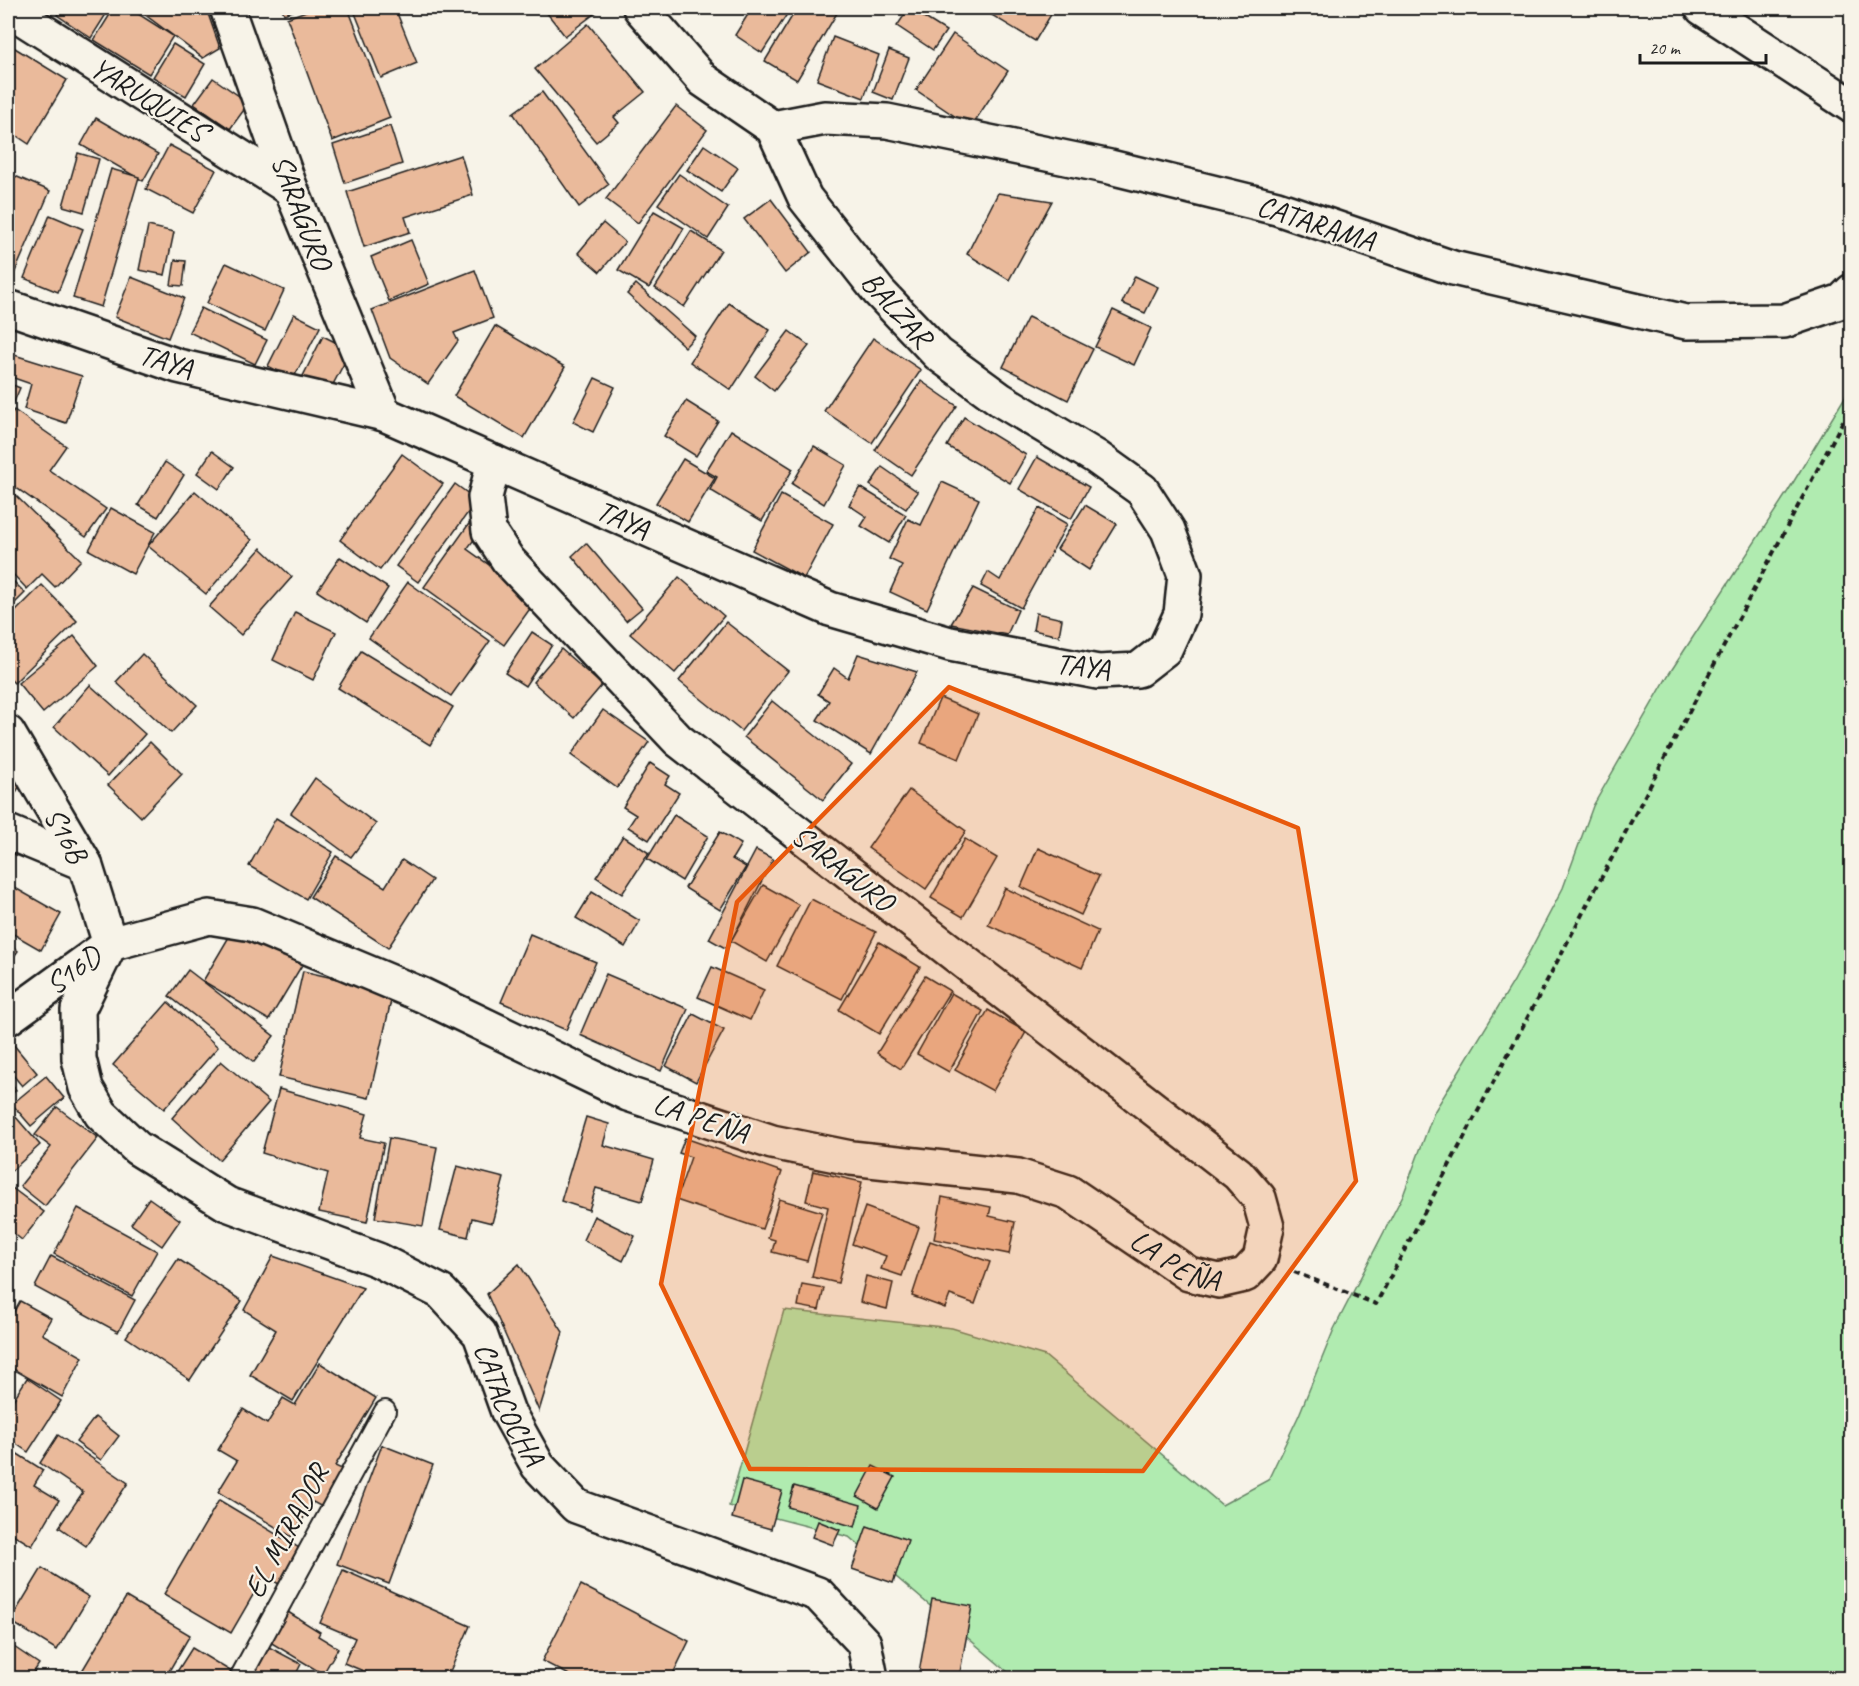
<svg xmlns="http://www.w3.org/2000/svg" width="1859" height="1686" viewBox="0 0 1859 1686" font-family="Caveat,sans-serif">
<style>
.green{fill:#b0ebb0;stroke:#668466;stroke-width:1.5}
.building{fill:#eaba9b;stroke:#1c1c1c;stroke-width:1.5}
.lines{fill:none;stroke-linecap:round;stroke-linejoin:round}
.service-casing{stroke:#1c1c1c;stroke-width:24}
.minor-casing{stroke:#1c1c1c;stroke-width:38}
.path{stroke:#1c1c1c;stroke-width:4;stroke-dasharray:6 4.5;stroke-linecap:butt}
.service{stroke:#f7f3e8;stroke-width:20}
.minor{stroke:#f7f3e8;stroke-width:33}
.marked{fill:#e8590c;fill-opacity:0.2;stroke:#e8590c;stroke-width:4.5;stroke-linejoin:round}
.labels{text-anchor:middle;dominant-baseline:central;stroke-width:4.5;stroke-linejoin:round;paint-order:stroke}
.street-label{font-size:30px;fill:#1c1c1c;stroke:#f7f3e8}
</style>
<rect width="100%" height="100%" fill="#f7f3e8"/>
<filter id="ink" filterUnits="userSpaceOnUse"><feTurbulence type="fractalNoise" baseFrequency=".0167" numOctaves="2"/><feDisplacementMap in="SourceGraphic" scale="12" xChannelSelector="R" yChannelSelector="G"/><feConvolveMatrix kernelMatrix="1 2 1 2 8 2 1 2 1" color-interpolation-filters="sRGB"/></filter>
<g filter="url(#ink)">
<!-- green -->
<polygon class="green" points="1851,387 1851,1678 1015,1678 849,1537 729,1506 784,1310 952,1328 1045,1356 1222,1505 1268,1480 1299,1415 1334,1329 1404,1193 1434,1112 1514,981 1563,888 1593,806 1669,674 1788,491"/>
<!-- building -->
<g class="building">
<polygon points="62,8 110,8 91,38 57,15"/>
<polygon points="114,8 129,8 173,36 149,74 94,40"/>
<polygon points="136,8 206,8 220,48 203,58"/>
<polygon points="282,8 301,8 284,14"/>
<polygon points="314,8 348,8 390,118 332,141 287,18"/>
<polygon points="353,8 395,8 417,63 381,78"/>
<polygon points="543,8 602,8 565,36"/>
<polygon points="752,8 791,8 762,53 735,35"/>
<polygon points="797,8 840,8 797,80 765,61"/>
<polygon points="909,8 946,31 933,50 897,26"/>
<polygon points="980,8 1055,8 1035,41"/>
<polygon points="588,24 645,92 614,117 619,123 596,142 535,69"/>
<polygon points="953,34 1008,71 971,127 916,90"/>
<polygon points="833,37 879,55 864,98 817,80"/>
<polygon points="173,44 205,64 186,96 153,77"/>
<polygon points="10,45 67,80 29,144 8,130 8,50"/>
<polygon points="889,50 909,58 893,100 873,92"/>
<polygon points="213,78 249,103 230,129 194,104"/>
<polygon points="542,92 609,184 579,207 513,113"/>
<polygon points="676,106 707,130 638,223 606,199"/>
<polygon points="96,118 158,154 143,181 81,145"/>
<polygon points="390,126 402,164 345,183 333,145"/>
<polygon points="169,145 216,170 193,213 146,189"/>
<polygon points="704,145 738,168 721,192 687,170"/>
<polygon points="78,153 99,159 84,212 63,206"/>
<polygon points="461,155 473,195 405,217 410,232 364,247 347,192"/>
<polygon points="111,169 139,177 101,307 73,298"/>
<polygon points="8,173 50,191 11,281 8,279"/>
<polygon points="679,174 728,208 708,239 658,204"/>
<polygon points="998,193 1052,201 1009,280 967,254"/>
<polygon points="771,199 811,252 785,273 744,219"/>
<polygon points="654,211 684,228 649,288 618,270"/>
<polygon points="50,215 83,229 58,292 24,278"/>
<polygon points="603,223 625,242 600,272 578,253"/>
<polygon points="148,226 174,232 165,275 139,270"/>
<polygon points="691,231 721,250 684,307 655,288"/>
<polygon points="411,240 429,284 389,301 371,257"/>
<polygon points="175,260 186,261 183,286 171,285"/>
<polygon points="226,263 284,290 265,331 207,303"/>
<polygon points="475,270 493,318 454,333 458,341 428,384 390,358 372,310"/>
<polygon points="1135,276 1158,287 1145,313 1122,303"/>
<polygon points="131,277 184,298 168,338 115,317"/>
<polygon points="636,284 695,336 685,347 627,294"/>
<polygon points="729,303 770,330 731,390 690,362"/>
<polygon points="201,308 267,340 255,364 189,332"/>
<polygon points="1113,310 1151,328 1134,365 1095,347"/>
<polygon points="294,314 320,327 293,379 268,366"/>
<polygon points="1028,317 1093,349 1068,400 1003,367"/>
<polygon points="495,326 565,367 524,438 454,396"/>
<polygon points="789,331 809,346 774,391 755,376"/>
<polygon points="323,336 351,350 329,392 302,378"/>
<polygon points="873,338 921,370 872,443 824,411"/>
<polygon points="8,353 82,376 66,423 24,409 31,384 8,376"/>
<polygon points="595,378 615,387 593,432 573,422"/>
<polygon points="921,381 957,406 911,475 875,450"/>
<polygon points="8,383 20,388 13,404 8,402"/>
<polygon points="686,401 718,421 696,456 664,436"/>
<polygon points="14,410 66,446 49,470 106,509 86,537 8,482 8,419"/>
<polygon points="964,417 1026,455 1010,483 947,446"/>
<polygon points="731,430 793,469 762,521 710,490 717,477 706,471"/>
<polygon points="814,446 846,465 824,504 792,484"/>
<polygon points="212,451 234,467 219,489 197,473"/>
<polygon points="402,454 443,484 380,570 340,540"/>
<polygon points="1037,457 1089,487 1071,519 1019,489"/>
<polygon points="683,459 715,478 688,522 656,503"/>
<polygon points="165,462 184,475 158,517 138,505"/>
<polygon points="882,467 918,492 906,509 870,485"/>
<polygon points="942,482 979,499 927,609 890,592 902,565 889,559 908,519 921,525"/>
<polygon points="455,484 477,500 418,582 396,566"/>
<polygon points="860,487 906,515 889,543 861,526 867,517 849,505"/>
<polygon points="8,488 81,560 55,587 42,574 27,589 8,569"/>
<polygon points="195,491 252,540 206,594 148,546"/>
<polygon points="781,495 833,524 804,578 752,550"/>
<polygon points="1085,505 1117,524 1089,570 1057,549"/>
<polygon points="111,508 155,532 133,574 89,550"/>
<polygon points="1039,508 1067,524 1021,608 981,586 988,572 1000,580"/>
<polygon points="473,518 484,526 467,549 537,599 504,645 424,587"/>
<polygon points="586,543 642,608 626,621 572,556"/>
<polygon points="261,548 292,577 241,635 209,607"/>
<polygon points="340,557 388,588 366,623 317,591"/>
<polygon points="8,576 25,593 8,610"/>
<polygon points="679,577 724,616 675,673 630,634"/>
<polygon points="408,582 490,641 451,696 369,638"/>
<polygon points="42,585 77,621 14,683 8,677 8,619"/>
<polygon points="973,588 1018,610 1007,635 951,624"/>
<polygon points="295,612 336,632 313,680 273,660"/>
<polygon points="1036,613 1062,619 1059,636 1033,630"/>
<polygon points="726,622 788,671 741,731 679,681"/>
<polygon points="532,632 552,645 525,686 505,673"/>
<polygon points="74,636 98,666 43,713 18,683"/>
<polygon points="561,649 602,685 574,718 533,682"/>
<polygon points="361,651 453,707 430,745 338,688"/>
<polygon points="142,654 197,705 171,733 116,682"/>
<polygon points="858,654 917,672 871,754 817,720 829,701 818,694 834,668 848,678"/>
<polygon points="90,685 145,734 108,776 54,727"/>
<polygon points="940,698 978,714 959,759 921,743"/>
<polygon points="772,701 851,764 823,800 744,737"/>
<polygon points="603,710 649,742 617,788 571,755"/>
<polygon points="150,742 182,774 141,817 108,785"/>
<polygon points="650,763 670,776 665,784 679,793 649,840 628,827 636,815 623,807"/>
<polygon points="8,768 24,777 8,808"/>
<polygon points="315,778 376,824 351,857 291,813"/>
<polygon points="909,790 966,831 926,889 868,848"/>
<polygon points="674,815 708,836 682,881 647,859"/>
<polygon points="276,818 333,852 306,899 249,866"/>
<polygon points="720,832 741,844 732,859 746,867 720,910 685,888"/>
<polygon points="623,836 649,853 622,894 596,877"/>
<polygon points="965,839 997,858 963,917 931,898"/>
<polygon points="1038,848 1099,876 1081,915 1021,887"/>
<polygon points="756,850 773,859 727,949 709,939"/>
<polygon points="336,856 385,887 402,860 432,880 388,948 310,897"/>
<polygon points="8,884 61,914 41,950 8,931"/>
<polygon points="763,885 799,905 767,962 731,941"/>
<polygon points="1005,888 1098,931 1082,968 988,925"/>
<polygon points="592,892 640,921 625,947 576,918"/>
<polygon points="811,899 876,932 842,999 777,966"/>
<polygon points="236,925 302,965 269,1020 203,981"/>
<polygon points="530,934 596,962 566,1030 501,1002"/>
<polygon points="879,942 920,967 879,1034 839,1010"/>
<polygon points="8,943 18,951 8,965"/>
<polygon points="712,967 764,990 750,1020 698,997"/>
<polygon points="188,970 274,1036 254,1062 169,996"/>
<polygon points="303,971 393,992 369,1098 279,1077"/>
<polygon points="606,974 688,1009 661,1071 580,1035"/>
<polygon points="925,976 950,991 901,1069 877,1053"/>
<polygon points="951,993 983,1011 949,1072 917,1054"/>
<polygon points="168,1002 218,1047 164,1109 113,1065"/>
<polygon points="988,1010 1026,1032 993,1091 955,1070"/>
<polygon points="693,1014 724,1030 696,1082 666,1066"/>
<polygon points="8,1038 37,1073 22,1086 8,1069"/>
<polygon points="221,1061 269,1102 219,1160 172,1118"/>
<polygon points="46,1076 64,1098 31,1126 12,1104"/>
<polygon points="8,1080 16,1090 8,1098"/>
<polygon points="279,1089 367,1114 360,1138 384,1143 367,1222 319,1212 328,1173 262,1153"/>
<polygon points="57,1107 98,1138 45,1206 20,1186 51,1147 35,1135"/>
<polygon points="8,1108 40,1145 8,1174"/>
<polygon points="586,1117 609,1124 603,1145 654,1160 642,1201 596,1188 589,1210 561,1201"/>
<polygon points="389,1138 437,1147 423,1226 375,1218"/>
<polygon points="685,1138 782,1172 762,1229 676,1200 691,1157 679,1153"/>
<polygon points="457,1166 504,1178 492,1223 472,1218 468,1237 440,1230"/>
<polygon points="813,1171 862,1182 838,1283 812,1277 828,1207 806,1201"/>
<polygon points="8,1185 44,1212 22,1240 8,1229"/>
<polygon points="942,1197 991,1207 989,1216 1015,1222 1009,1254 934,1239"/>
<polygon points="149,1198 180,1220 162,1246 131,1224"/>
<polygon points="779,1199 822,1212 807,1261 772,1252 775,1240 768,1238"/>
<polygon points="865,1207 919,1227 902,1276 881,1269 886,1256 852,1244"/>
<polygon points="78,1208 157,1251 132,1296 54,1254"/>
<polygon points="594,1216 635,1236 623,1261 583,1240"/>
<polygon points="930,1241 990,1262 975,1304 950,1295 945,1308 912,1296"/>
<polygon points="51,1256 135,1300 118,1332 35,1287"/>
<polygon points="273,1256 363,1288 293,1401 250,1375 276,1330 244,1310"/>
<polygon points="178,1259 242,1301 190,1380 126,1337"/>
<polygon points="519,1264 563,1332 539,1411 487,1294"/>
<polygon points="866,1276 893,1283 887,1309 860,1302"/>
<polygon points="802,1284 824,1288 819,1310 798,1306"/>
<polygon points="20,1301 51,1318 42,1334 83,1357 62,1397 8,1366 8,1322"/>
<polygon points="320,1363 376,1398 335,1466 344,1470 322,1507 313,1502 292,1537 218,1492 237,1461 218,1450 243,1409 267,1424 283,1398 295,1405"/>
<polygon points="27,1378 61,1401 28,1452 8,1438 8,1408"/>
<polygon points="95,1417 119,1436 101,1460 76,1442"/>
<polygon points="58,1435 128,1483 86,1546 59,1527 83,1492 40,1463"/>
<polygon points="382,1445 433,1465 389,1584 337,1564"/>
<polygon points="16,1453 43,1470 34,1485 59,1500 32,1546 8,1531 8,1467"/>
<polygon points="873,1466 895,1477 878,1508 857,1496"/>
<polygon points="742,1480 782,1491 771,1529 732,1518"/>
<polygon points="794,1486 861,1505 855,1527 788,1507"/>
<polygon points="219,1500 301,1549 281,1585 264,1576 231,1633 164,1594"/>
<polygon points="818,1521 840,1530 833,1545 812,1537"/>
<polygon points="867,1526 908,1540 893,1583 852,1569"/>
<polygon points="42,1568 89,1597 57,1650 10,1621"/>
<polygon points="343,1570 470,1626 447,1678 380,1678 344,1663 355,1638 320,1623"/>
<polygon points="581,1585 689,1641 671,1678 575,1678 542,1661"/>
<polygon points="126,1597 190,1635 165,1678 95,1678 82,1671"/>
<polygon points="932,1599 972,1606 959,1678 918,1678"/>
<polygon points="288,1612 320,1632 318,1636 338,1648 323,1674 270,1642"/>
<polygon points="11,1645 39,1664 30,1678 8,1678 8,1651"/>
<polygon points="265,1645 301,1664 294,1678 250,1678"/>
<polygon points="192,1648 237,1675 235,1678 173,1678"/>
</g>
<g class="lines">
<defs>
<polyline id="service" points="240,1678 385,1411"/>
<g id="minor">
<polyline points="227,8 291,189 384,414"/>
<polyline points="1702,8 1852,106"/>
<polyline points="8,9 291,189"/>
<polyline points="773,128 825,118 887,121 1110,167 1277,208 1453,268 1686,322 1784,321 1842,301 1852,291"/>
<polyline points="8,307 178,366 384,414 830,609 950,644 1098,672 1138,670 1165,649 1181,614 1185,575 1168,530 1142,490 1096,457 1001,400 938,354 879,292 805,198 773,128 703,80 640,8"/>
<polyline points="8,733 85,864 110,944"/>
<polyline points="8,832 85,864"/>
<path id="s1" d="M108,948L78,1010L79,1059L86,1088L101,1114L137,1148L227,1204L378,1260L441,1292L480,1334L508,1412L538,1466L576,1506L818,1594L864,1643L871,1678"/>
<path id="s2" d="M8,1018L110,944L209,917L252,924L422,995L628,1094L772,1142L851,1158L1018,1176L1068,1192L1189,1274L1219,1281L1245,1275L1260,1259L1267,1227L1259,1198L1238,1174L678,740L508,560L489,531L485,497L494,462"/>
</g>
</defs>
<!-- service casing -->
<use href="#service" class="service-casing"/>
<!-- minor casing -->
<use href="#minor" class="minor-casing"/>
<!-- path -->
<polyline class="path" points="1294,1272 1376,1304 1852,404"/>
<!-- service -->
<use href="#service" class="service"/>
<!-- minor -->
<use href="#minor" class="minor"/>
</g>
</g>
<!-- marked area -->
<path class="marked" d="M949,687L1298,828L1356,1181L1143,1471L750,1469L661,1284L737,902Z"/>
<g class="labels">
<!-- street labels -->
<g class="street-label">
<text transform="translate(149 99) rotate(32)">YARUQUIES</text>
<text transform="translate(302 212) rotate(69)">SARAGURO</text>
<text transform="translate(1316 223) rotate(18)">CATARAMA</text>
<text transform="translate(897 309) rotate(48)">BALZAR</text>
<text transform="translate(166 361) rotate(17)">TAYA</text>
<text transform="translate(623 519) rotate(24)">TAYA</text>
<text transform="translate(1083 666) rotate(7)">TAYA</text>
<text transform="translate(66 835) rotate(61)">S16B</text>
<text transform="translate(843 868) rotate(38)">SARAGURO</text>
<text transform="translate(73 970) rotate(-36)">S16D</text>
<text transform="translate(701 1118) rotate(19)">LA PEÑA</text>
<text stroke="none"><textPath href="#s2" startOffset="1266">LA PEÑA</textPath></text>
<text stroke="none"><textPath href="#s1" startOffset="698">CATACOCHA</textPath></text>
<text transform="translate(286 1531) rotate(-62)">EL MIRADOR</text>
</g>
</g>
<!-- margin -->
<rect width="1859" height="1686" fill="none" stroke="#f7f3e8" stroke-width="30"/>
<rect x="15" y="15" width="1829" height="1656" fill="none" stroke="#1c1c1c" stroke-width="2" filter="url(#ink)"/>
<!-- scale -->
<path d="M1640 54v9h126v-9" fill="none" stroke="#1c1c1c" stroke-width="3"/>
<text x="1649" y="54" font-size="18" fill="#1c1c1c" stroke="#f7f3e8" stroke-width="4.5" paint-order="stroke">20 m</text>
</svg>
